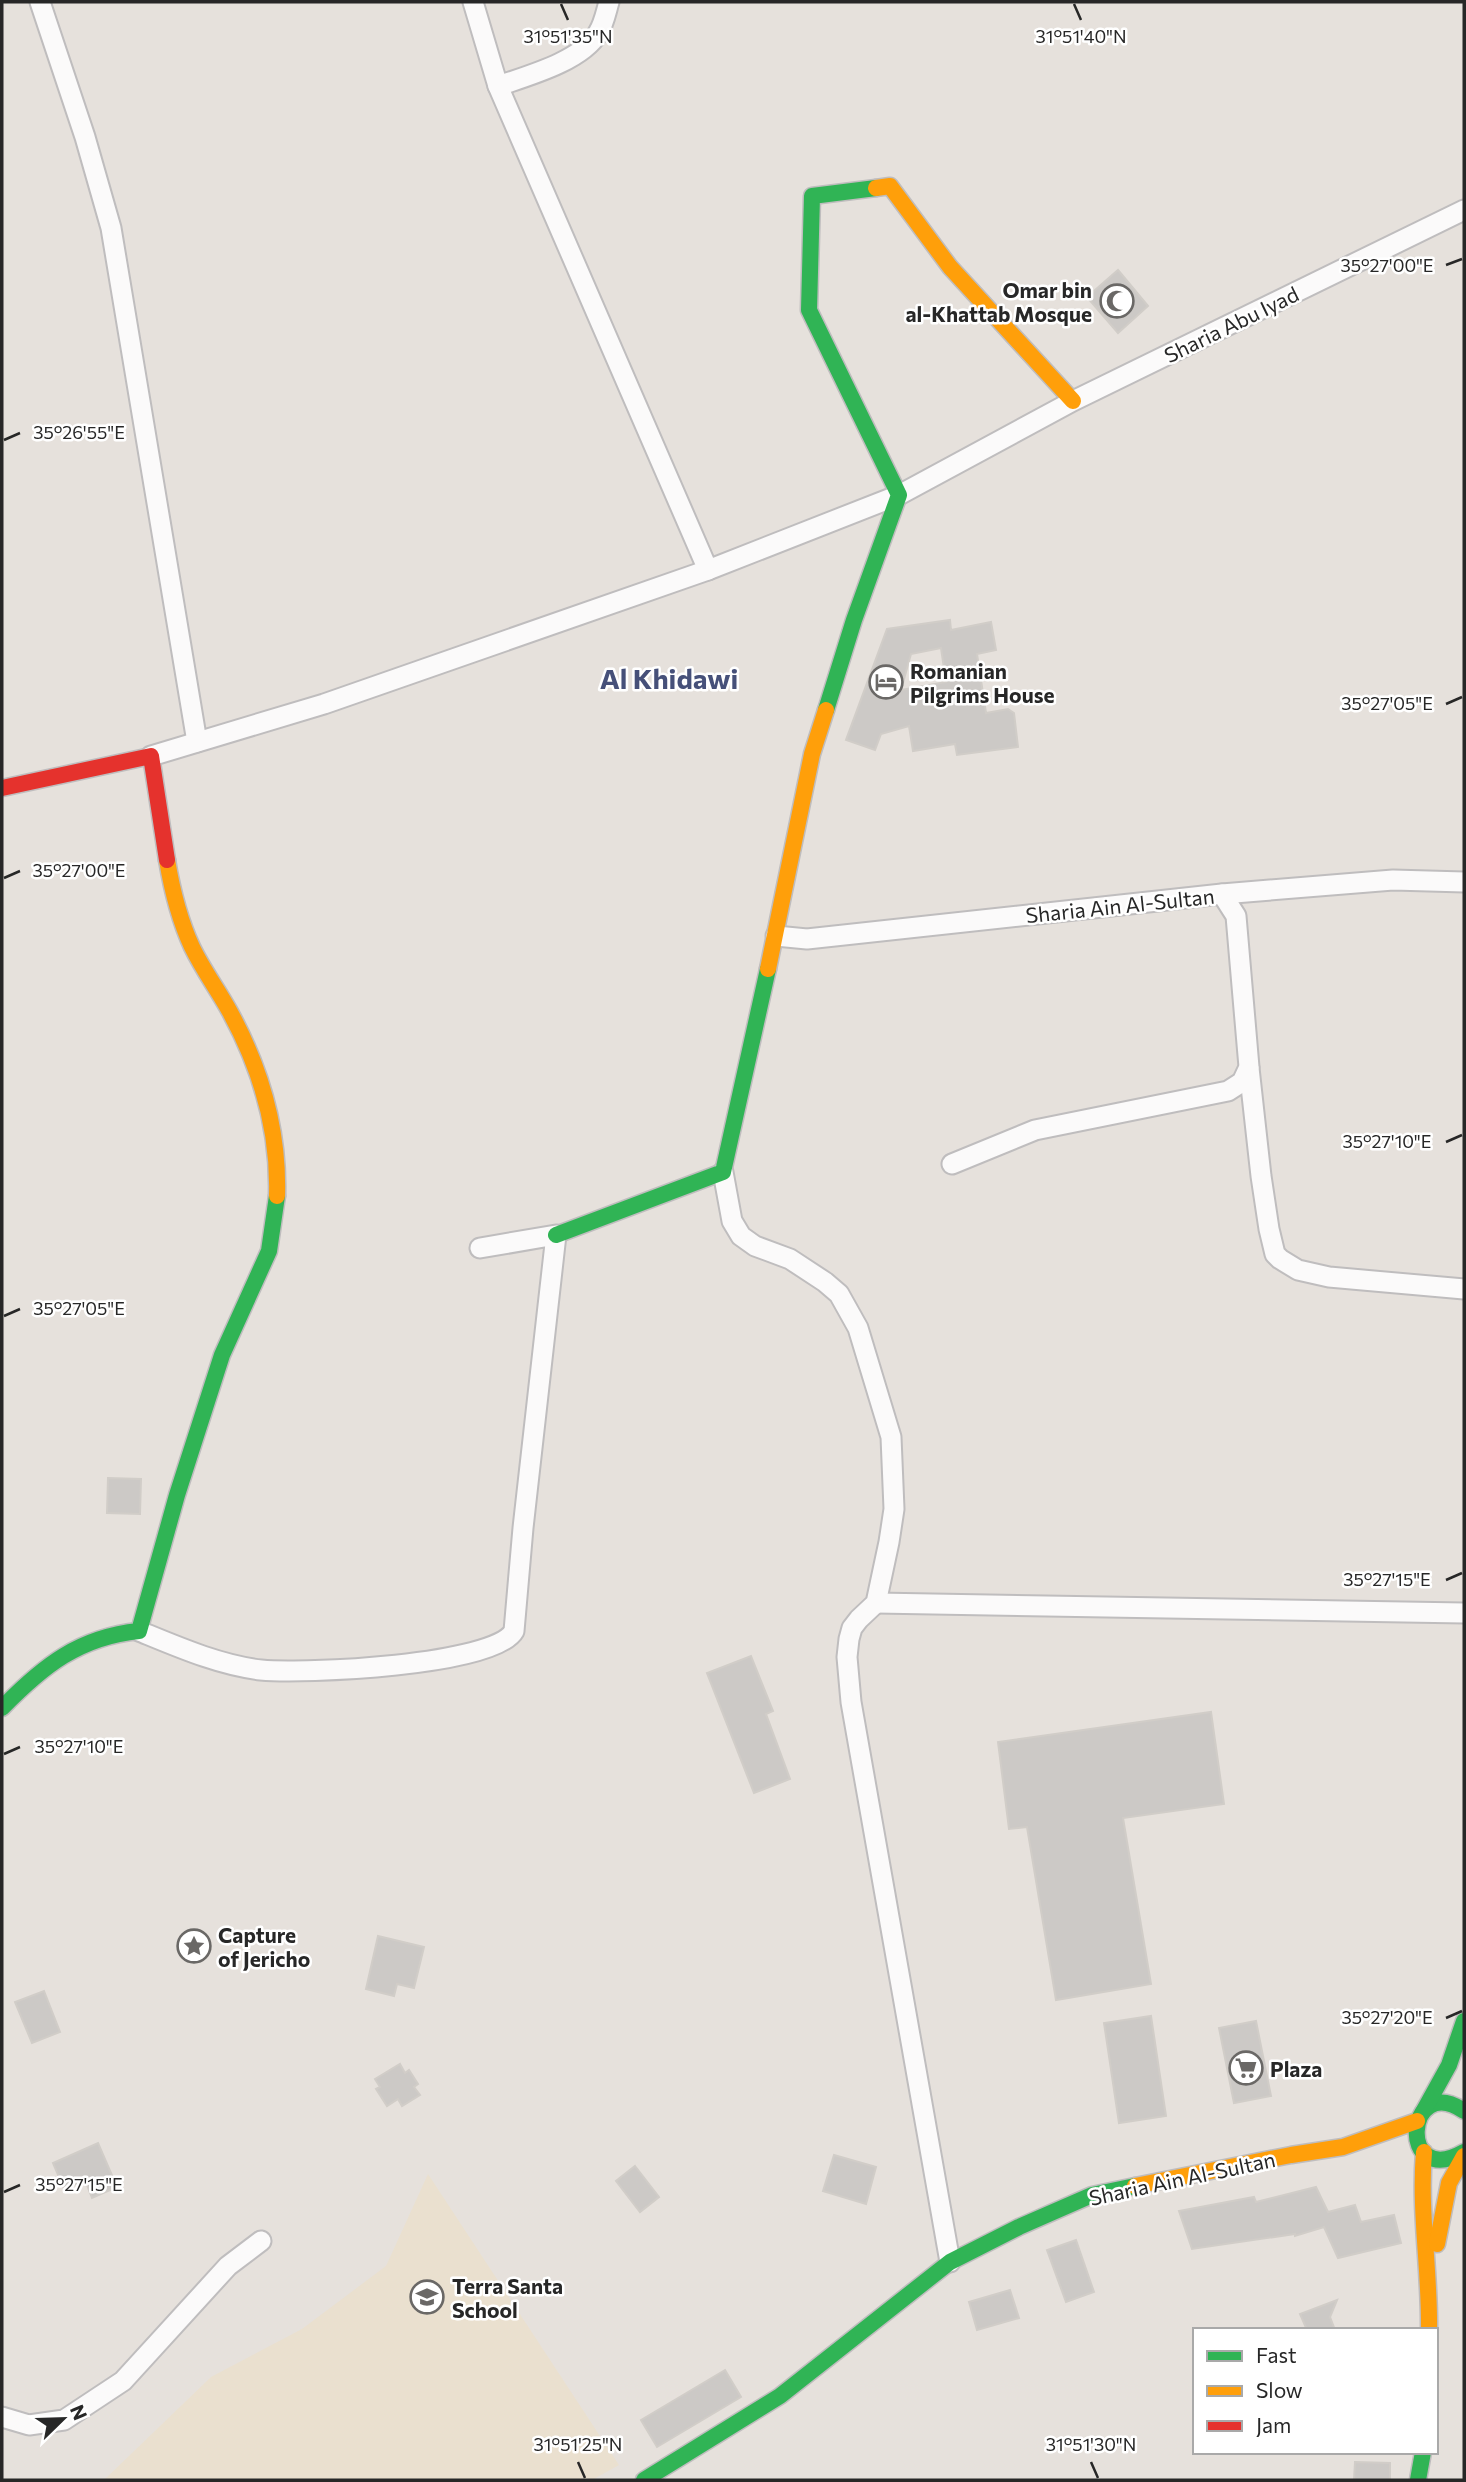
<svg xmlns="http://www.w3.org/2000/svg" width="1466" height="2482" viewBox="0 0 1466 2482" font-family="Commissioner,sans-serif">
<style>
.education{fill:#eae0cf}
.building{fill:#ccc9c6;stroke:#d1cdc8;stroke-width:2;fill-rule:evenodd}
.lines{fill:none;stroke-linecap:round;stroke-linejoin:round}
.street-casing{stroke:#bfbdbe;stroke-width:23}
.fast-casing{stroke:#bfbdbe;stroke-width:19}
.slow-casing{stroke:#bfbdbe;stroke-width:19}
.jam-casing{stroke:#bfbdbe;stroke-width:19}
.street{stroke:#fbfafa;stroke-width:19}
.fast{stroke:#30b455;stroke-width:16}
.slow{stroke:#ff9f0a;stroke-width:16}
.jam{stroke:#e5322d;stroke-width:16}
.ticks{fill:none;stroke:#272727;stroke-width:2.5}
.labels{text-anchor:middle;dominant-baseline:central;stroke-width:5;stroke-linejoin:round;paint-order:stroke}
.poi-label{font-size:21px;font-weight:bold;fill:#272727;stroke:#fff;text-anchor:start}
.street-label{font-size:21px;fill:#272727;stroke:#fff}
.district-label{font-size:28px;font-weight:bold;fill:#465079;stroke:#fff}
.ticks-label{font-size:18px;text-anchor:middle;fill:#272727;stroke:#fff;stroke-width:5;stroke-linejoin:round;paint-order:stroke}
</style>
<rect width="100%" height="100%" fill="#e6e1dc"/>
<!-- education -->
<polygon class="education" points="428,2174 619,2465 592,2480 104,2480 211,2377 302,2329 386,2266"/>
<!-- building -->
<g class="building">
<polygon points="1118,270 1148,306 1118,333 1087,297"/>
<path d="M950,620L951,630L991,622L996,650L977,654L986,713L1008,709L1014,713L1018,747L957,755L955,744L913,751L909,726L881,734L875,750L846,740L887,629ZM941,648L946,682L901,690L911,654Z"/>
<polygon points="108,1478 141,1479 140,1514 107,1513"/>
<polygon points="751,1656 773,1711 766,1714 790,1779 754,1793 707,1673"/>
<polygon points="1211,1712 1224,1804 1123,1818 1151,1984 1056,2000 1027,1827 1009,1829 998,1742"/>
<polygon points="378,1936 424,1947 414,1988 397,1984 394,1996 366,1989"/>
<polygon points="44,1991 60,2032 32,2043 15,2002"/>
<polygon points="1151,2016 1166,2116 1119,2123 1104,2023"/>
<polygon points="1256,2021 1271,2096 1234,2103 1219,2028"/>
<polygon points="400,2064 405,2073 409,2070 418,2084 414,2087 420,2095 402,2106 398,2099 387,2106 376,2089 380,2087 375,2079"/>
<polygon points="98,2143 117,2187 92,2198 85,2180 64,2189 53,2163"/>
<polygon points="834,2155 876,2167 866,2204 823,2191"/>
<polygon points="635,2166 659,2197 640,2212 616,2181"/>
<polygon points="1316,2187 1328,2212 1355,2205 1361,2222 1394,2215 1401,2243 1338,2258 1324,2227 1295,2236 1295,2234 1192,2249 1179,2211 1254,2197 1256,2202"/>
<polygon points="1076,2240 1094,2292 1066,2302 1047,2250"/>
<polygon points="1010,2290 1019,2318 977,2330 969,2302"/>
<polygon points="1337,2300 1330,2317 1335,2330 1307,2330 1300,2314"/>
<polygon points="725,2370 741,2397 657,2447 641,2420"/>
<polygon points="1355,2462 1390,2463 1390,2480 1354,2480"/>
</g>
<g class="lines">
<defs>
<g id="street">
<polyline points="40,2 85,137 111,228 197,742"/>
<polyline points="473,2 498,86 708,570"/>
<path d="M498,86C527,76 582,61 598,33C604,24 606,12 609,2"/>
<polyline points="151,756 324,704 708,570 899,495 1073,401 1464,210"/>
<polyline points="776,936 807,939 1222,894 1393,880 1464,882"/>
<polyline points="1249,1068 1261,1176 1269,1229 1275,1254 1280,1259 1298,1270 1329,1277 1464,1289"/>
<polyline points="952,1164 1035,1130 1228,1091 1242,1082 1249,1067 1236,916 1222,894"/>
<polyline points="723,1172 732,1221 741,1236 755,1246 790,1259 825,1282 839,1294 858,1328 891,1437 894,1509 889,1542 876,1603 859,1619 852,1628 849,1639 847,1657 851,1702 950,2262"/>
<polyline points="876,1603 1464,1613"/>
<path d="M139,1631C178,1647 219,1665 261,1670C302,1674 495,1666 514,1631L523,1528L556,1235L480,1248"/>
<polyline points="2,2417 29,2425 64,2420 123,2381 228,2266 261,2241"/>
</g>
<g id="fast">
<polyline points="826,710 854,620 899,495 809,310 812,196 876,188"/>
<polyline points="556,1235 723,1172 768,969"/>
<path d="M2,1708C43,1666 79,1637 139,1631L177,1495L222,1355L269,1251L277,1196"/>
<path d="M1464,2111C1405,2071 1397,2190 1464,2152"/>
<polyline points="1423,2112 1449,2065 1464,2021"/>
<polyline points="644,2480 780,2396 950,2262 1019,2227 1092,2195 1135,2186"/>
<polyline points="1418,2480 1423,2452"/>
</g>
<g id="slow">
<polyline points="876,188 890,186 950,267 1073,401"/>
<path d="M167,860C172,890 179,919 192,947C203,970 218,990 230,1012C261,1069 279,1131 277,1196"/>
<polyline points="768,969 812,754 826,710"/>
<path d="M1424,2152C1419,2211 1430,2271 1429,2330"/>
<polyline points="1135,2186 1291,2155 1343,2147 1417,2121"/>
<polyline points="1437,2244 1449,2183 1464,2156"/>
</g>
<polyline id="jam" points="2,788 151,756 167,860"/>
</defs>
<!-- street casing -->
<use href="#street" class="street-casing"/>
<!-- fast casing -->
<use href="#fast" class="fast-casing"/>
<!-- slow casing -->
<use href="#slow" class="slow-casing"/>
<!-- jam casing -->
<use href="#jam" class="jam-casing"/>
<!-- street -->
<use href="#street" class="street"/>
<!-- fast -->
<use href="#fast" class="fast"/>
<!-- slow -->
<use href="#slow" class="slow"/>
<!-- jam -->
<use href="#jam" class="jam"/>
</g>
<!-- ticks -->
<path class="ticks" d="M561,4L568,20M1074,4L1081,20M1446,265L1462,259M4,440L20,433M1446,704L1462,697M4,878L20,871M1446,1142L1462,1135M4,1316L20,1309M1446,1580L1462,1573M4,1754L20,1747M1446,2018L1462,2011M4,2192L20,2185M578,2462L585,2478M1091,2462L1098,2478"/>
<!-- icons -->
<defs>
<symbol id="mosque-ring" viewBox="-11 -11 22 22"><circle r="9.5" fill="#fff" stroke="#6a6866" stroke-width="1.5"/><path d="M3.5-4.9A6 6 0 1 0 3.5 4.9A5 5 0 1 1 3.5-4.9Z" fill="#6a6866"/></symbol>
<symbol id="hotel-ring" viewBox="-11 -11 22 22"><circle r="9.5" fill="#fff" stroke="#6a6866" stroke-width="1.5"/><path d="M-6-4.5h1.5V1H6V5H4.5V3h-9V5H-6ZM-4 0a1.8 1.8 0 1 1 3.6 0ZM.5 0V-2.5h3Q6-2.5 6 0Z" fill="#6a6866"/></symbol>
<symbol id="sight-ring" viewBox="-11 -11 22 22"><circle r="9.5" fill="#fff" stroke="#6a6866" stroke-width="1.5"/><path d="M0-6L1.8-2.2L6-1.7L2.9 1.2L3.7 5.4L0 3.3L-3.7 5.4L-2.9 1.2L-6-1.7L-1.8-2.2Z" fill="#6a6866"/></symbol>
<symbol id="supermarket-ring" viewBox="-11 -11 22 22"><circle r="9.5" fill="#fff" stroke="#6a6866" stroke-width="1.5"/><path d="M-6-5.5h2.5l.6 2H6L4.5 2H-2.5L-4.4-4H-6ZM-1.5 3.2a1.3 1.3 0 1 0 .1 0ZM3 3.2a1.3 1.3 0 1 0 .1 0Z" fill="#6a6866"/></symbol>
<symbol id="school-ring" viewBox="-11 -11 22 22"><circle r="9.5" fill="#fff" stroke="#6a6866" stroke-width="1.5"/><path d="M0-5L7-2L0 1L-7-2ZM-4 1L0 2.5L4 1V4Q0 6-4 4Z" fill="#6a6866"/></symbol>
</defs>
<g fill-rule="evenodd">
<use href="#mosque-ring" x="1098" y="282" width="38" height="38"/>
<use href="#hotel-ring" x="867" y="663" width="38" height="38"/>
<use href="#sight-ring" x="175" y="1927" width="38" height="38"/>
<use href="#supermarket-ring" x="1227" y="2049" width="38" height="38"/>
<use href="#school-ring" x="408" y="2278" width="38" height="38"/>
</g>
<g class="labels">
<!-- poi labels -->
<g class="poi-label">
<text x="1092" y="289" text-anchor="end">Omar bin<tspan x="1092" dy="24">al-Khattab Mosque</tspan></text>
<text x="910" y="670">Romanian<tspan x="910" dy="24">Pilgrims House</tspan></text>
<text x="218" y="1934">Capture<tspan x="218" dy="24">of Jericho</tspan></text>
<text x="1270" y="2068">Plaza</text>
<text x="452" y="2285">Terra Santa<tspan x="452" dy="24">School</tspan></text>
</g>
<!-- street labels -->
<g class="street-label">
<text transform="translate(1231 324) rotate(-26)">Sharia Abu Iyad</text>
<text transform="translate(1120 905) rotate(-6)">Sharia Ain Al-Sultan</text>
<text transform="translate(1182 2178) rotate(-12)">Sharia Ain Al-Sultan</text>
</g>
<!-- district labels -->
<g class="district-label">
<text x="669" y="678">Al Khidawi</text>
</g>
</g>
<g class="ticks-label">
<text x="568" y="43">31°51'35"N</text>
<text x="1081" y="43">31°51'40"N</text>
<text x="1387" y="272">35°27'00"E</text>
<text x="79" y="439">35°26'55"E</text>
<text x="1387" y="710">35°27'05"E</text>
<text x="79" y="877">35°27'00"E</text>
<text x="1387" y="1148">35°27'10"E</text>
<text x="79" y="1315">35°27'05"E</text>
<text x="1387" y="1586">35°27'15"E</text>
<text x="79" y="1753">35°27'10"E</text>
<text x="1387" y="2024">35°27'20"E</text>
<text x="79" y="2191">35°27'15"E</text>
<text x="578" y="2451">31°51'25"N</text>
<text x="1091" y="2451">31°51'30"N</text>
</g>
<!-- border -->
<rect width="1466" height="2482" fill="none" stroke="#272727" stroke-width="7"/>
<!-- legend -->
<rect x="1193" y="2328" width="245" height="126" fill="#ffffff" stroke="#a9a9a9" stroke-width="2"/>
<rect x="1207" y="2351" width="35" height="10" fill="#30b455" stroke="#a9a9a9" stroke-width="2"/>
<text x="1256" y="2363" font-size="21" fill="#272727">Fast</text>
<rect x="1207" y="2386" width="35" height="10" fill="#ff9f0a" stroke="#a9a9a9" stroke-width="2"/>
<text x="1256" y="2398" font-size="21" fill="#272727">Slow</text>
<rect x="1207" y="2421" width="35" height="10" fill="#e5322d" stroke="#a9a9a9" stroke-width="2"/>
<text x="1256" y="2433" font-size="21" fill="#272727">Jam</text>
<!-- north arrow -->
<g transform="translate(63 2419) rotate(67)" stroke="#ffffff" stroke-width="5" paint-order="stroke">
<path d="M0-5L12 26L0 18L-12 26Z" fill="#272727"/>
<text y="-10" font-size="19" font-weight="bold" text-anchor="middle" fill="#272727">N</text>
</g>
</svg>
